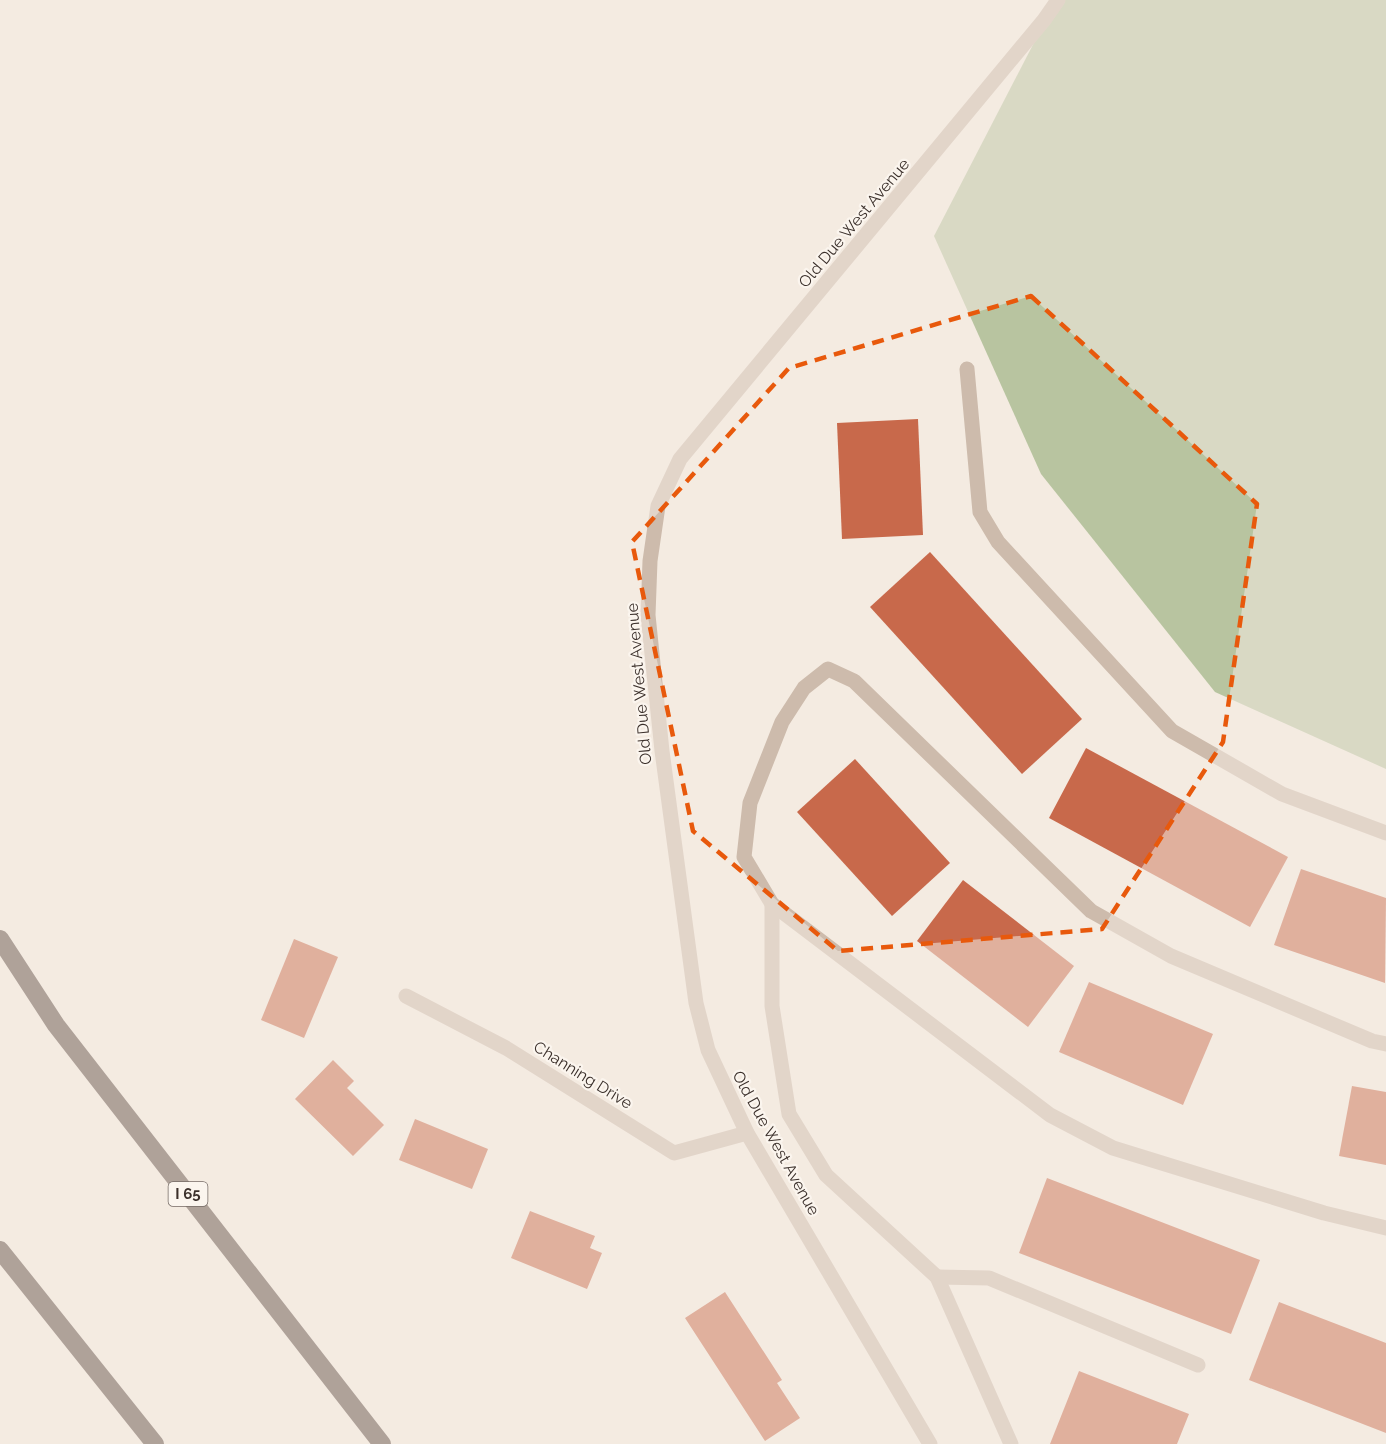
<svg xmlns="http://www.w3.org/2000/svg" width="1386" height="1444" viewBox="0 0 1386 1444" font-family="Raleway,sans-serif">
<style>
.green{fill:#b8c4a0}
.building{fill:#c8694b}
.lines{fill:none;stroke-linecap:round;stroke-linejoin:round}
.minor{stroke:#cdbbac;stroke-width:15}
.highway{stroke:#5c4a42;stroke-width:18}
.marked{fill:none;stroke:#e8590c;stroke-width:4.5;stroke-dasharray:12 8;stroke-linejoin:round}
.labels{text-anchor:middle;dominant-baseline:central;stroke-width:4.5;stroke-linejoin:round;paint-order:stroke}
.shield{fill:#fbf5ee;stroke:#756b66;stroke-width:1.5}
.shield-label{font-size:15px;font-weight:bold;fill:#3b302b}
.street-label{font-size:16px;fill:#3b302b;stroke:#fbf5ee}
</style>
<rect width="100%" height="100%" fill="#f4ebe1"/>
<!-- green -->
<polygon class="green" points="1056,0 1386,0 1386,769 1215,692 1041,474 934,236"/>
<!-- building -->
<g class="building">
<polygon points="918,419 923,535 842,539 837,423"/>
<polygon points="930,552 1082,719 1022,774 870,607"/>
<polygon points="1086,748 1288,857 1250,927 1049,818"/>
<polygon points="855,759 950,863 892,916 797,812"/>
<polygon points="1301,869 1386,898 1385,983 1274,945"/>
<polygon points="963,880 1074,966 1028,1027 917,941"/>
<polygon points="294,939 338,957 304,1038 261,1020"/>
<polygon points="1089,982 1213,1034 1183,1105 1059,1052"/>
<polygon points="333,1060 354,1081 347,1088 384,1125 353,1156 295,1099"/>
<polygon points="1352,1086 1386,1092 1386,1165 1339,1156"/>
<polygon points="415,1119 488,1149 472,1189 399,1160"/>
<polygon points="1047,1178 1260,1260 1231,1334 1019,1253"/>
<polygon points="530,1211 595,1236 590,1248 602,1253 587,1289 511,1258"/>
<polygon points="725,1292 782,1380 777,1383 800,1418 765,1441 685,1318"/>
<polygon points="1279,1302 1386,1343 1386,1433 1249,1380"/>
<polygon points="1079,1371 1189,1414 1177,1444 1050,1444"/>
</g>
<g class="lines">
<!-- minor -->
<g class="minor">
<polyline points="967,369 980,512 998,542 1172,731 1282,794 1386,833"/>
<polyline points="772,904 772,1006 789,1114 826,1175 937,1277 1011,1444"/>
<polyline points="406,996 506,1048 674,1153 747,1133"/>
<polyline points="1386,1044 1372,1041 1171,956 1091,911 854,681 828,669 804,688 782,722 750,803 744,857 772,904 1050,1115 1113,1148 1324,1213 1386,1228"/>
<polyline points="937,1277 989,1278 1198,1365"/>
<polyline points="930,1444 747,1133 708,1050 696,1003 662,751 648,615 650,561 658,506 680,459 1044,20 1058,0"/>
</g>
<!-- highway -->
<g class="highway">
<polyline points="0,939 56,1025 382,1444"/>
<polyline points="0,1250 155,1444"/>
</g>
</g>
<!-- marked area -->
<path d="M0 0H1386V1444H0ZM1031,296L1257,504L1223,742L1102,929L838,951L693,831L632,542L789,368Z" fill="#f4ebe1" fill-opacity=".55" fill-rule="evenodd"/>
<path class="marked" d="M1031,296L1257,504L1223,742L1102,929L838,951L693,831L632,542L789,368Z"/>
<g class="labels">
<!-- shield labels -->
<rect class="shield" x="168.5" y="1182" width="39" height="24" rx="4.5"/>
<g class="shield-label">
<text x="188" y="1194">I 65</text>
</g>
<!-- street labels -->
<g class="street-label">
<text transform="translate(854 223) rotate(-50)">Old Due West Avenue</text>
<text transform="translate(639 684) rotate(-95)">Old Due West Avenue</text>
<text transform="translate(583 1075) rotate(32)">Channing Drive</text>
<text transform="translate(776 1143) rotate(61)">Old Due West Avenue</text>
</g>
</g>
</svg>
